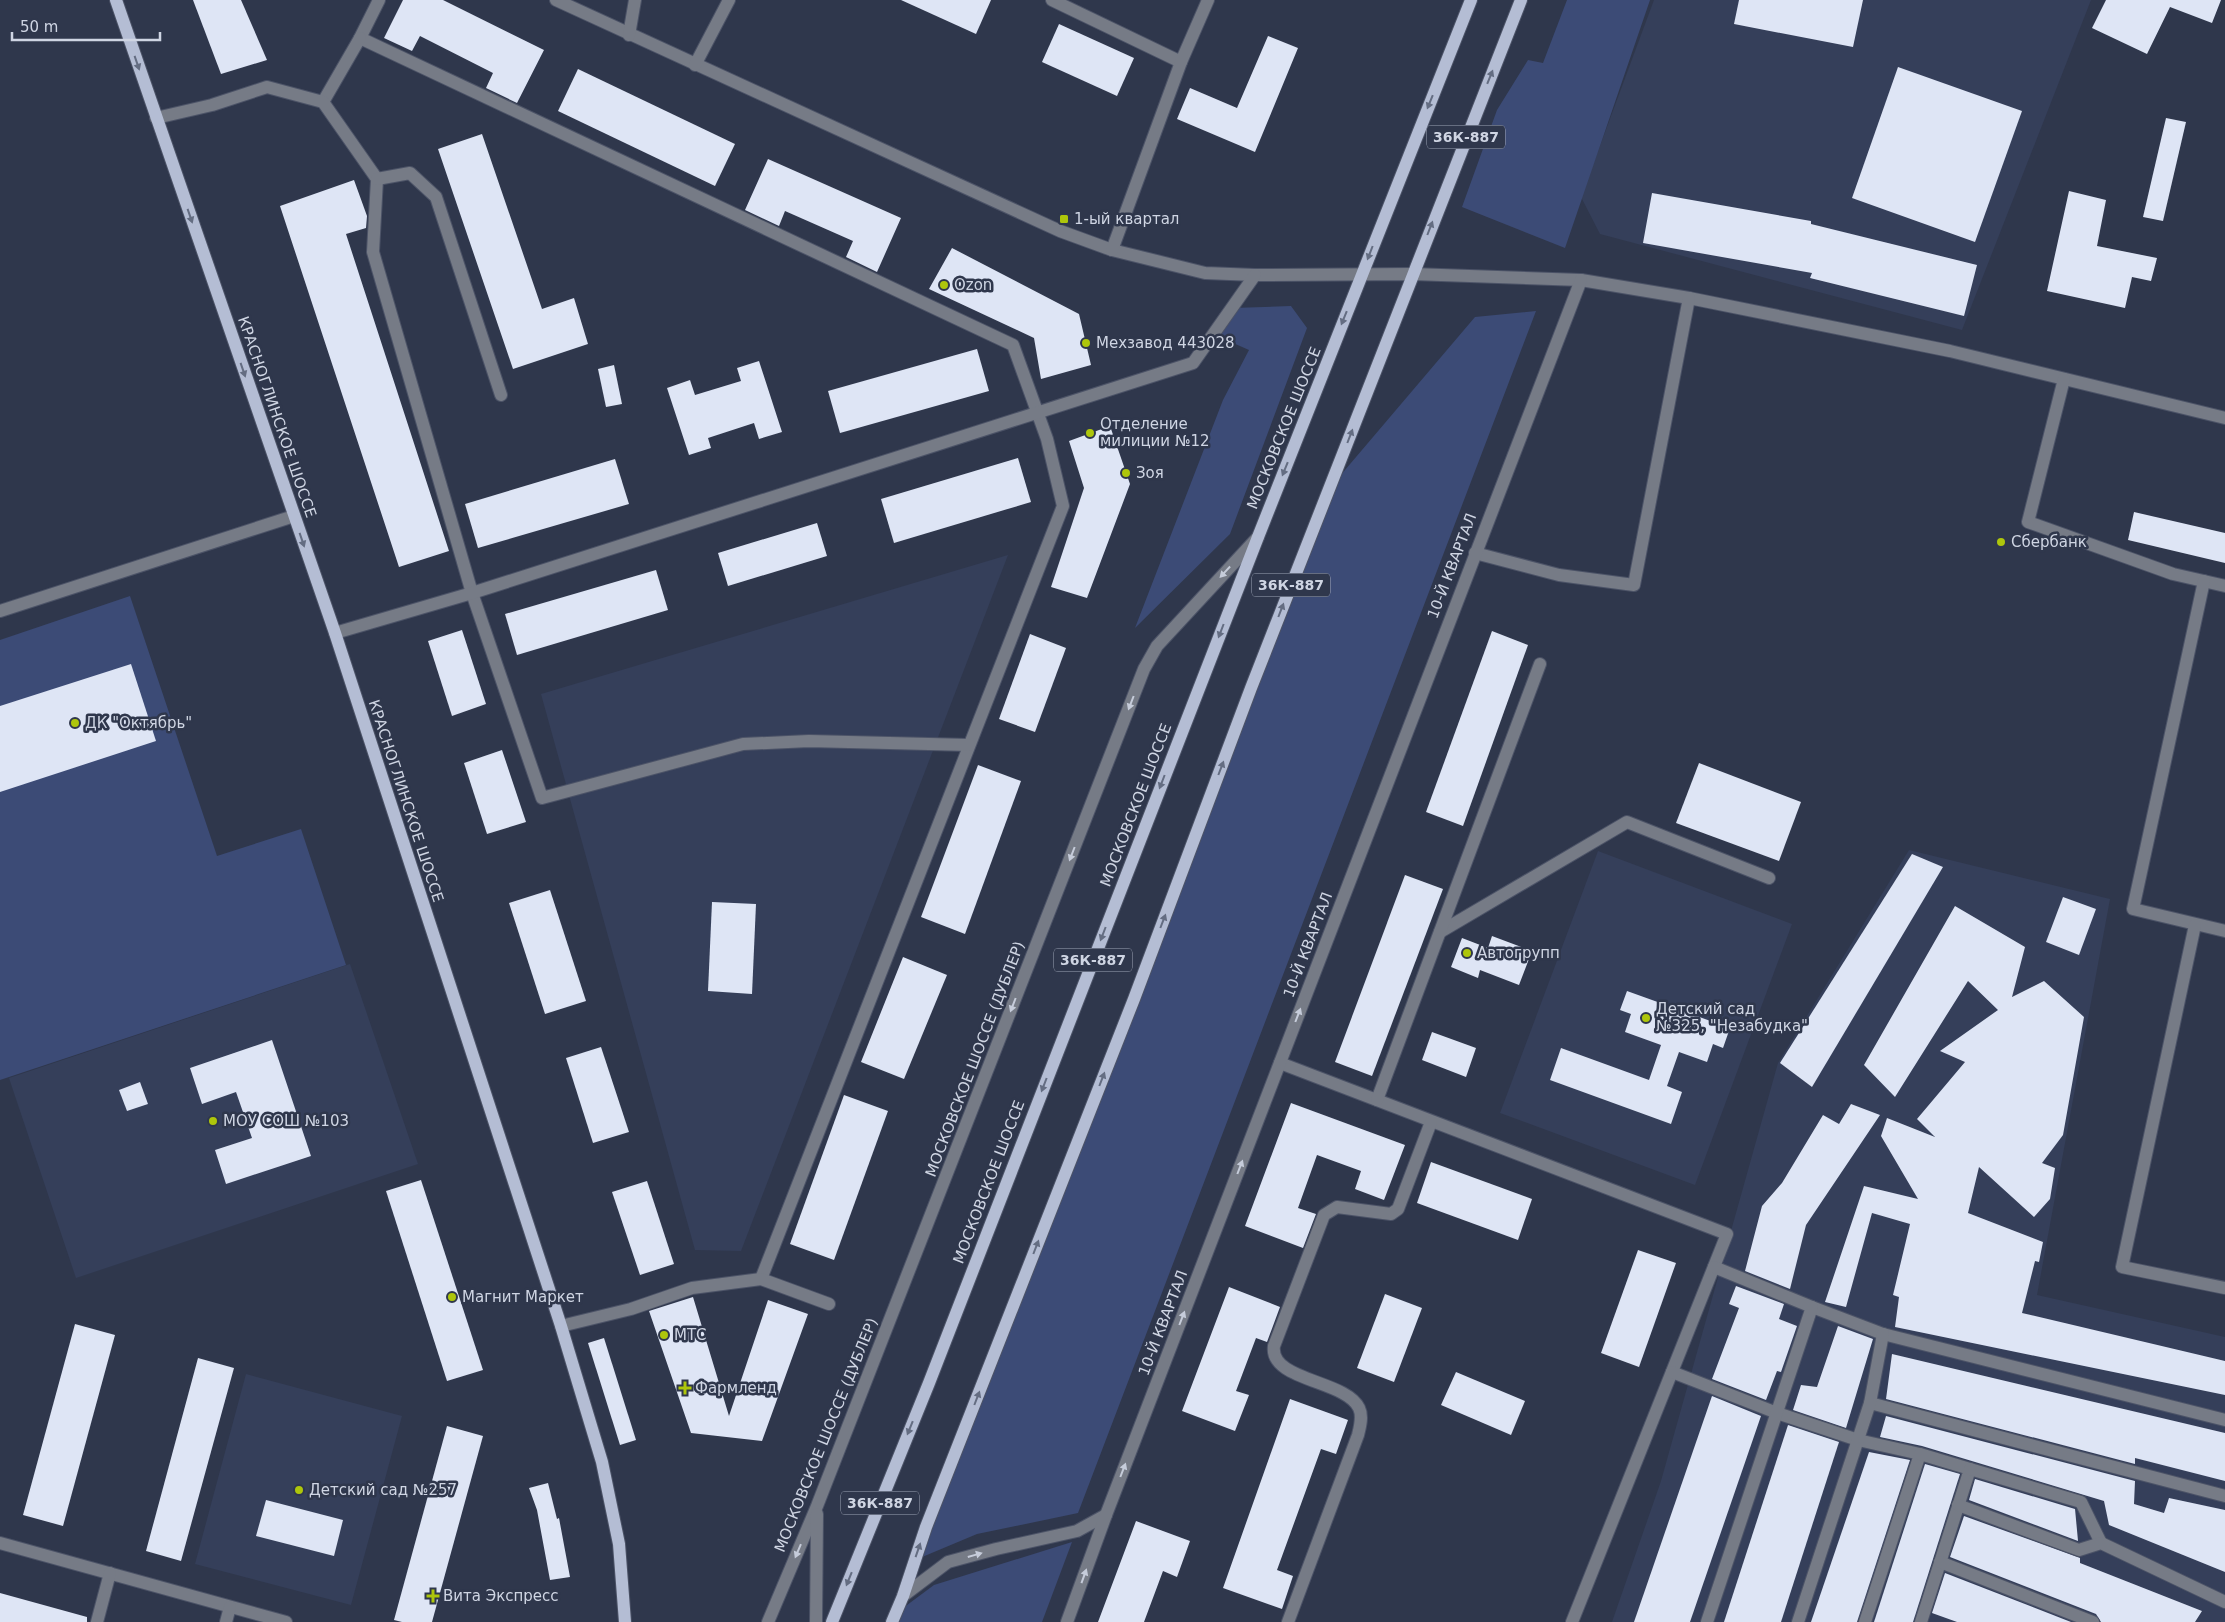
<svg xmlns="http://www.w3.org/2000/svg" width="2225" height="1622" viewBox="0 0 2225 1622" font-family="'DejaVu Sans',sans-serif">
<style>
.built{fill:#353f5a}
.green{fill:#3c4b76}
.building{fill:#dee5f5}
.lines{fill:none;stroke-linecap:round;stroke-linejoin:round}
.minor-casing{stroke:#4c5367;stroke-width:14}
.major-casing{stroke:#4c5367;stroke-width:14}
.minor{stroke:#767b86;stroke-width:12}
.major{stroke:#b4bdd4;stroke-width:12}
.oneway{fill:#646d82}
.oneway2{fill:#c6ccda}
.poi-dot{fill:#aec60b;stroke:#2f374c;stroke-width:2}
.labels{text-anchor:middle;dominant-baseline:central;stroke-width:5;stroke-linejoin:round;paint-order:stroke}
.shield{fill:#2f374c;stroke:#9fa6b6;stroke-width:1}
.shield-label{font-size:14px;font-weight:bold;fill:#cfd5e3}
.poi-label{font-size:15px;fill:#cfd5e3;stroke:#2f374c;text-anchor:start}
.street-label{font-size:15px;fill:#cfd5e3;stroke:#2f374c}
</style>
<rect width="100%" height="100%" fill="#2f374c"/>
<!-- built -->
<g class="built">
<polygon points="1654,0 2091,0 1962,330 1600,234 1581,197"/>
<polygon points="1008,555 741,1251 695,1250 541,694"/>
<polygon points="1909,850 2110,899 2037,1295 2225,1337 2225,1622 1612,1622 1661,1481 1778,1063"/>
<polygon points="1598,851 1792,924 1695,1185 1500,1113"/>
<polygon points="350,964 418,1164 76,1278 9,1078"/>
<polygon points="246,1374 402,1416 351,1605 195,1564"/>
</g>
<!-- green -->
<g class="green">
<polygon points="1567,0 1650,0 1565,248 1462,207 1497,110 1528,60 1543,63"/>
<polygon points="1291,306 1307,328 1230,534 1135,628 1223,400 1249,350 1215,335 1233,308"/>
<polygon points="1536,311 1078,1513 977,1534 915,1560 1328,490 1475,317"/>
<polygon points="130,596 217,856 301,829 346,965 0,1080 0,640"/>
<polygon points="1072,1542 1042,1622 892,1622 895,1614 934,1585"/>
</g>
<!-- building -->
<g class="building">
<polygon points="193,0 241,0 267,60 221,74"/>
<polygon points="403,0 443,0 544,50 517,103 486,88 493,73 420,36 412,51 384,38"/>
<polygon points="901,0 991,0 976,34"/>
<polygon points="1739,0 1863,0 1853,47 1734,24"/>
<polygon points="2106,0 2221,0 2212,23 2170,7 2147,54 2092,28"/>
<polygon points="1059,24 1134,58 1117,96 1042,62"/>
<polygon points="1268,36 1298,48 1255,152 1177,119 1190,88 1237,108"/>
<polygon points="1898,67 2022,111 1975,242 1852,198"/>
<polygon points="578,69 735,144 715,186 558,111"/>
<polygon points="2166,118 2186,122 2163,221 2143,217"/>
<polygon points="482,134 542,309 574,298 588,344 513,369 438,149"/>
<polygon points="768,159 901,218 877,272 846,257 853,241 785,211 779,226 745,210"/>
<polygon points="354,180 367,216 366,228 346,234 449,551 399,567 280,206"/>
<polygon points="2069,191 2106,200 2097,246 2157,258 2151,281 2132,277 2125,308 2047,291"/>
<polygon points="1652,193 1811,221 1811,224 1977,265 1964,316 1810,278 1812,273 1643,243"/>
<polygon points="952,248 1079,314 1091,365 1041,379 1034,338 929,289"/>
<polygon points="977,349 989,391 840,433 828,391"/>
<polygon points="759,361 782,432 759,439 754,423 708,438 711,448 689,455 667,388 690,380 695,395 741,381 737,368"/>
<polygon points="614,365 622,404 606,407 598,369"/>
<polygon points="1110,426 1130,484 1087,598 1051,587 1084,488 1069,441"/>
<polygon points="1018,458 1031,502 894,543 881,499"/>
<polygon points="615,459 629,504 478,548 465,504"/>
<polygon points="2134,512 2225,533 2225,563 2128,540"/>
<polygon points="817,523 827,556 728,586 718,553"/>
<polygon points="656,570 668,610 517,655 505,614"/>
<polygon points="462,630 486,704 452,716 428,641"/>
<polygon points="1492,631 1528,645 1463,826 1426,812"/>
<polygon points="1030,634 1066,648 1035,732 999,719"/>
<polygon points="131,664 156,741 0,792 0,706"/>
<polygon points="502,750 526,822 487,834 464,763"/>
<polygon points="1699,763 1801,802 1779,861 1676,823"/>
<polygon points="978,765 1021,781 965,934 921,917"/>
<polygon points="1912,854 1943,867 1812,1087 1780,1063"/>
<polygon points="1405,875 1443,889 1372,1076 1335,1062"/>
<polygon points="550,890 586,1001 545,1014 509,903"/>
<polygon points="2063,897 2096,909 2079,955 2046,942"/>
<polygon points="712,902 756,904 752,994 708,991"/>
<polygon points="1955,906 2025,947 2012,997 2044,981 2084,1017 2063,1135 2042,1163 2055,1168 2050,1199 2034,1217 1979,1167 1968,1213 2043,1242 2039,1262 2035,1261 2022,1313 2225,1361 2225,1395 1895,1327 1899,1297 1893,1295 1910,1224 1872,1213 1846,1307 1825,1302 1864,1186 1918,1199 1881,1136 1887,1118 1935,1137 1917,1119 1965,1062 1940,1051 1998,1010 1968,981 1895,1097 1864,1065"/>
<polygon points="1492,936 1532,951 1519,985 1480,970 1478,978 1451,967 1462,938 1488,948"/>
<polygon points="903,957 947,975 904,1079 861,1062"/>
<polygon points="1627,991 1730,1028 1723,1048 1713,1044 1707,1062 1679,1052 1667,1086 1682,1092 1671,1124 1550,1080 1561,1048 1649,1080 1661,1045 1625,1032 1631,1014 1620,1010"/>
<polygon points="1432,1032 1476,1048 1466,1077 1422,1060"/>
<polygon points="272,1040 311,1156 226,1184 215,1150 252,1138 236,1092 202,1104 190,1068"/>
<polygon points="601,1047 629,1132 593,1143 566,1058"/>
<polygon points="140,1082 148,1104 127,1111 119,1090"/>
<polygon points="844,1095 888,1111 834,1260 790,1244"/>
<polygon points="1291,1103 1405,1145 1384,1200 1355,1189 1361,1171 1317,1155 1298,1208 1316,1214 1303,1248 1245,1226"/>
<polygon points="1851,1104 1880,1115 1806,1225 1790,1289 1745,1271 1762,1206 1782,1183 1823,1115 1839,1124"/>
<polygon points="1431,1162 1532,1199 1518,1240 1417,1203"/>
<polygon points="421,1180 483,1370 447,1381 386,1191"/>
<polygon points="647,1181 674,1264 640,1275 612,1192"/>
<polygon points="1638,1250 1676,1263 1639,1367 1601,1353"/>
<polygon points="1736,1286 1784,1304 1779,1319 1797,1326 1781,1372 1777,1371 1766,1400 1712,1379 1739,1308 1729,1304"/>
<polygon points="1229,1287 1280,1307 1267,1342 1256,1338 1236,1391 1249,1395 1235,1431 1182,1411"/>
<polygon points="1385,1294 1422,1308 1394,1382 1357,1368"/>
<polygon points="693,1297 729,1416 768,1300 808,1314 762,1441 691,1433 649,1311"/>
<polygon points="75,1324 115,1335 63,1526 23,1515"/>
<polygon points="1838,1326 1873,1339 1846,1428 1793,1410 1801,1385 1817,1387"/>
<polygon points="604,1338 636,1440 620,1445 588,1343"/>
<polygon points="1892,1354 2225,1433 2225,1481 2135,1458 2135,1464 1886,1399"/>
<polygon points="198,1358 234,1368 181,1561 146,1551"/>
<polygon points="1456,1372 1525,1401 1511,1435 1441,1405"/>
<polygon points="1712,1396 1761,1416 1690,1622 1634,1622"/>
<polygon points="1290,1399 1348,1420 1336,1454 1321,1449 1277,1570 1293,1576 1282,1609 1223,1588"/>
<polygon points="1886,1416 2135,1481 2134,1504 2164,1513 2169,1498 2225,1510 2225,1572 2109,1525 2104,1501 1922,1446 1880,1437"/>
<polygon points="1788,1425 1839,1442 1781,1622 1724,1622"/>
<polygon points="447,1426 483,1436 432,1622 402,1622 394,1620"/>
<polygon points="1869,1452 1910,1460 1857,1622 1811,1622"/>
<polygon points="1925,1464 1960,1474 1913,1622 1874,1622"/>
<polygon points="1975,1479 2075,1509 2078,1541 1969,1500"/>
<polygon points="548,1483 557,1519 559,1518 570,1577 550,1580 537,1510 529,1488"/>
<polygon points="266,1500 343,1520 334,1556 256,1536"/>
<polygon points="1964,1516 2080,1558 2080,1563 2202,1611 2195,1622 2101,1622 2096,1614 1950,1557"/>
<polygon points="1136,1521 1190,1541 1177,1577 1163,1571 1144,1622 1098,1622"/>
<polygon points="1945,1573 2071,1622 1957,1622 1932,1613"/>
<polygon points="0,1593 87,1617 87,1622 0,1622"/>
</g>
<g class="lines">
<defs>
<g id="minor">
<polyline points="379,0 360,38 1013,345 1047,439 1063,506 761,1279"/>
<polyline points="556,0 1060,231 1112,250 1205,273 1255,275 1413,274 1581,280 1689,298 1950,351 2225,418"/>
<polyline points="1052,0 1181,62"/>
<polyline points="629,35 635,0"/>
<polyline points="695,65 729,0"/>
<polyline points="323,102 360,38"/>
<polyline points="156,118 212,105 267,87 323,102 377,179 373,252 472,593 542,798 743,744 809,741 969,745"/>
<polyline points="377,179 410,173 436,197 501,395"/>
<polyline points="1112,250 1181,62 1208,0"/>
<polyline points="2064,379 2028,522 2173,574 2225,586"/>
<polyline points="1475,553 1559,575 1634,585 1689,298"/>
<polyline points="2204,581 2133,909 2225,931"/>
<polyline points="0,611 294,516"/>
<polyline points="335,633 472,593 1193,363 1255,275"/>
<polyline points="2195,925 2122,1267 2225,1288"/>
<polyline points="1440,932 1627,822 1769,878"/>
<polyline points="1280,1063 1727,1234 1572,1622"/>
<polyline points="1377,1100 1540,664"/>
<polyline points="1812,1307 1883,1334 2225,1420"/>
<polyline points="561,1326 631,1309 692,1288 761,1279 829,1304"/>
<polyline points="1672,1372 1777,1413 1858,1440 1920,1454 1865,1622"/>
<polyline points="1870,1403 2225,1496"/>
<polyline points="1920,1454 1970,1469 1921,1622"/>
<polyline points="1970,1469 2081,1502 2101,1543"/>
<polyline points="1958,1505 2079,1550 2101,1543 2225,1602"/>
<polyline points="0,1543 286,1622"/>
<polyline points="1940,1562 2093,1622"/>
<polyline points="903,1596 948,1562 996,1549 1077,1531 1106,1515"/>
<polyline points="97,1622 110,1573"/>
<polyline points="226,1622 230,1607"/>
<polyline points="768,1622 817,1506 1144,669 1157,646 1258,537"/>
<polyline points="816,1622 817,1514"/>
<polyline points="1067,1622 1106,1515 1581,280"/>
<path d="M1288,1622L1358,1435C1360,1427 1363,1416 1359,1408C1346,1380 1269,1381 1274,1346L1324,1215L1337,1207L1391,1214L1398,1209L1431,1122"/>
<polyline points="1707,1622 1812,1307 1714,1267"/>
<polyline points="1798,1622 1870,1403 1883,1334"/>
</g>
<g id="major">
<polyline points="116,0 335,633 561,1326 602,1462 619,1544 625,1622"/>
<polyline points="832,1622 929,1383 1258,537 1471,0"/>
<polyline points="892,1622 903,1596 926,1527 1134,999 1251,688 1521,0"/>
</g>
</defs>
<!-- minor casing -->
<use href="#minor" class="minor-casing"/>
<!-- major casing -->
<use href="#major" class="major-casing"/>
<!-- minor -->
<use href="#minor" class="minor"/>
<!-- major -->
<use href="#major" class="major"/>
</g>
<!-- one-way arrows -->
<defs><path id="oneway-solid" d="M-6-.8H1V-3.2L6.5 0L1 3.2V.8H-6Z" transform="scale(1.25)"/></defs>
<g class="oneway">
<use href="#oneway-solid" transform="translate(137 63) rotate(71)"/>
<use href="#oneway-solid" transform="translate(1490 77) rotate(-68)"/>
<use href="#oneway-solid" transform="translate(1430 102) rotate(112)"/>
<use href="#oneway-solid" transform="translate(190 216) rotate(71)"/>
<use href="#oneway-solid" transform="translate(1430 228) rotate(-69)"/>
<use href="#oneway-solid" transform="translate(1370 253) rotate(111)"/>
<use href="#oneway-solid" transform="translate(1344 318) rotate(112)"/>
<use href="#oneway-solid" transform="translate(243 370) rotate(71)"/>
<use href="#oneway-solid" transform="translate(1350 436) rotate(-69)"/>
<use href="#oneway-solid" transform="translate(1285 469) rotate(112)"/>
<use href="#oneway-solid" transform="translate(302 540) rotate(71)"/>
<use href="#oneway-solid" transform="translate(1281 610) rotate(-69)"/>
<use href="#oneway-solid" transform="translate(1221 631) rotate(111)"/>
<use href="#oneway-solid" transform="translate(1221 768) rotate(-69)"/>
<use href="#oneway-solid" transform="translate(1162 782) rotate(111)"/>
<use href="#oneway-solid" transform="translate(1163 921) rotate(-69)"/>
<use href="#oneway-solid" transform="translate(1103 934) rotate(111)"/>
<use href="#oneway-solid" transform="translate(1102 1079) rotate(-69)"/>
<use href="#oneway-solid" transform="translate(1044 1085) rotate(111)"/>
<use href="#oneway-solid" transform="translate(1036 1247) rotate(-69)"/>
<use href="#oneway-solid" transform="translate(977 1398) rotate(-69)"/>
<use href="#oneway-solid" transform="translate(910 1428) rotate(112)"/>
<use href="#oneway-solid" transform="translate(918 1550) rotate(-71)"/>
<use href="#oneway-solid" transform="translate(849 1579) rotate(112)"/>
</g>
<g class="oneway2">
<use href="#oneway-solid" transform="translate(1225 572) rotate(133)"/>
<use href="#oneway-solid" transform="translate(1131 703) rotate(111)"/>
<use href="#oneway-solid" transform="translate(1072 854) rotate(111)"/>
<use href="#oneway-solid" transform="translate(1013 1005) rotate(111)"/>
<use href="#oneway-solid" transform="translate(1298 1015) rotate(-69)"/>
<use href="#oneway-solid" transform="translate(1240 1167) rotate(-69)"/>
<use href="#oneway-solid" transform="translate(1182 1318) rotate(-69)"/>
<use href="#oneway-solid" transform="translate(1123 1470) rotate(-69)"/>
<use href="#oneway-solid" transform="translate(798 1551) rotate(113)"/>
<use href="#oneway-solid" transform="translate(975 1555) rotate(-16)"/>
<use href="#oneway-solid" transform="translate(1084 1576) rotate(-70)"/>
</g>
<!-- markers -->
<g class="poi-dot">
<rect x="1059" y="214" width="10" height="10" rx="2.5"/>
<circle cx="944" cy="285" r="5"/>
<circle cx="1086" cy="343" r="5"/>
<circle cx="1090" cy="433" r="5"/>
<circle cx="1126" cy="473" r="5"/>
<circle cx="2001" cy="542" r="5"/>
<circle cx="75" cy="723" r="5"/>
<circle cx="1467" cy="953" r="5"/>
<circle cx="1646" cy="1018" r="5"/>
<circle cx="213" cy="1121" r="5"/>
<circle cx="452" cy="1297" r="5"/>
<circle cx="664" cy="1335" r="5"/>
<path d="M682.5 1380.5h5v5h5v5h-5v5h-5v-5h-5v-5h5z"/>
<circle cx="299" cy="1490" r="5"/>
<path d="M430.5 1588.5h5v5h5v5h-5v5h-5v-5h-5v-5h5z"/>
</g>
<g class="labels">
<!-- shield labels -->
<g class="shield">
<rect x="1427" y="125.5" width="78" height="23" rx="4"/>
<rect x="1252" y="573.5" width="78" height="23" rx="4"/>
<rect x="1054" y="948.5" width="78" height="23" rx="4"/>
<rect x="841" y="1491.5" width="78" height="23" rx="4"/>
</g>
<g class="shield-label">
<text x="1466" y="137">36К-887</text>
<text x="1291" y="585">36К-887</text>
<text x="1093" y="960">36К-887</text>
<text x="880" y="1503">36К-887</text>
</g>
<!-- poi labels -->
<g class="poi-label">
<text x="1074" y="219">1-ый квартал</text>
<text x="954" y="285">Ozon</text>
<text x="1096" y="343">Мехзавод 443028</text>
<text x="1100" y="424">Отделение<tspan x="1100" dy="17">милиции №12</tspan></text>
<text x="1136" y="473">Зоя</text>
<text x="2011" y="542">Сбербанк</text>
<text x="85" y="723">ДК "Октябрь"</text>
<text x="1477" y="953">Автогрупп</text>
<text x="1656" y="1009">Детский сад<tspan x="1656" dy="17">№325, "Незабудка"</tspan></text>
<text x="223" y="1121">МОУ СОШ №103</text>
<text x="462" y="1297">Магнит Маркет</text>
<text x="674" y="1335">МТС</text>
<text x="695" y="1388">Фармленд</text>
<text x="309" y="1490">Детский сад №257</text>
<text x="443" y="1596">Вита Экспресс</text>
</g>
<!-- street labels -->
<g class="street-label">
<text transform="translate(277 417) rotate(71)">КРАСНОГЛИНСКОЕ ШОССЕ</text>
<text transform="translate(1284 428) rotate(-68)">МОСКОВСКОЕ ШОССЕ</text>
<text transform="translate(1452 566) rotate(-69)">10-Й КВАРТАЛ</text>
<text transform="translate(406 801) rotate(72)">КРАСНОГЛИНСКОЕ ШОССЕ</text>
<text transform="translate(1136 805) rotate(-69)">МОСКОВСКОЕ ШОССЕ</text>
<text transform="translate(1308 945) rotate(-69)">10-Й КВАРТАЛ</text>
<text transform="translate(975 1059) rotate(-69)">МОСКОВСКОЕ ШОССЕ (ДУБЛЕР)</text>
<text transform="translate(989 1182) rotate(-69)">МОСКОВСКОЕ ШОССЕ</text>
<text transform="translate(1163 1323) rotate(-69)">10-Й КВАРТАЛ</text>
<text transform="translate(826 1435) rotate(-68)">МОСКОВСКОЕ ШОССЕ (ДУБЛЕР)</text>
</g>
</g>
<!-- scale -->
<path d="M12 32v8h148v-8" fill="none" stroke="#cfd5e3" stroke-width="2.5"/>
<text x="20" y="32" font-size="15" fill="#cfd5e3" stroke="#2f374c" stroke-width="4" paint-order="stroke">50 m</text>
</svg>
